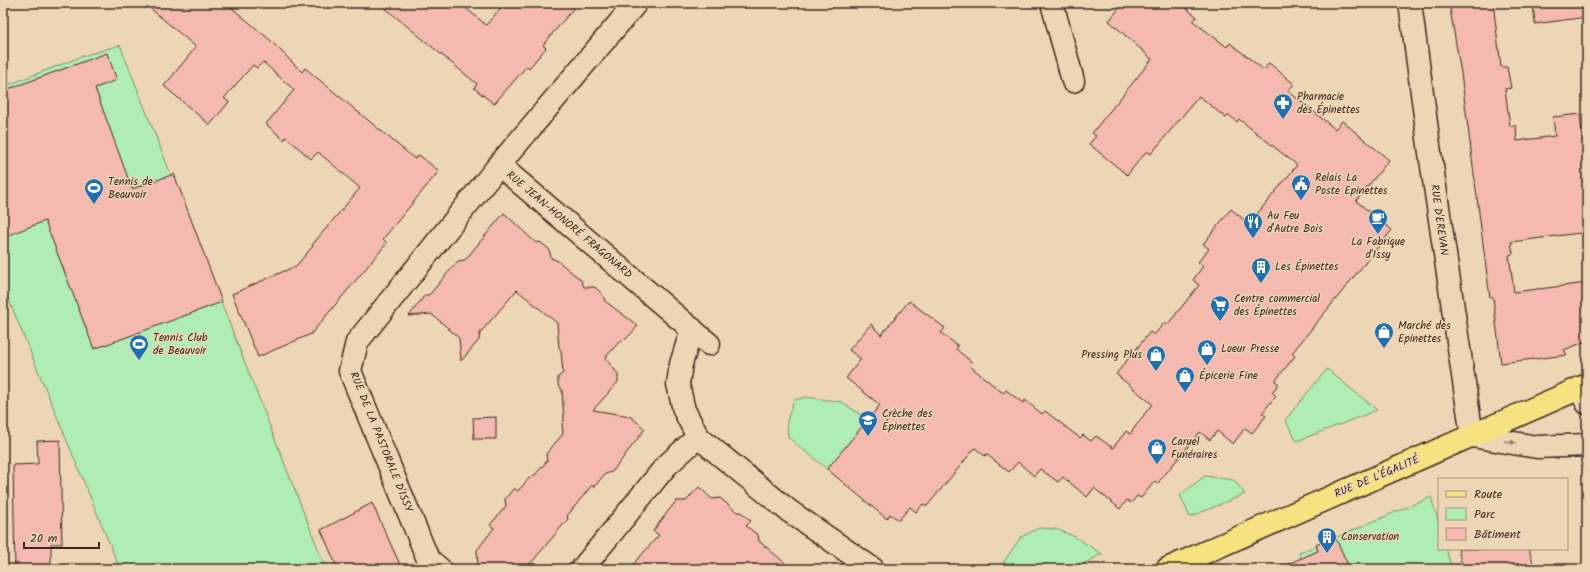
<svg xmlns="http://www.w3.org/2000/svg" width="1590" height="572" viewBox="0 0 1590 572" font-family="Kalam,sans-serif">
<style>
.green{fill:#b0edb4;stroke:#768c69}
.building{fill:#f4bab0;stroke:#3b2a1e}
.lines{fill:none;stroke-linecap:round;stroke-linejoin:round}
.minor-casing{stroke:#3b2a1e;stroke-width:25}
.major-casing{stroke:#3b2a1e;stroke-width:25}
.minor{stroke:#edd6b5;stroke-width:22}
.major{stroke:#f7e281;stroke-width:22}
.oneway{fill:#94806a}
.labels{text-anchor:middle;dominant-baseline:central;stroke-width:3;stroke-linejoin:round;paint-order:stroke}
.poi-label{font-size:11px;fill:#3b2a1e;stroke:#edd6b5;text-anchor:start}
.street-label{font-size:11px;fill:#3b2a1e;stroke:#edd6b5}
</style>
<rect width="100%" height="100%" fill="#edd6b5"/>
<filter id="ink" filterUnits="userSpaceOnUse"><feTurbulence type="fractalNoise" baseFrequency=".025" numOctaves="2"/><feDisplacementMap in="SourceGraphic" scale="8" xChannelSelector="R" yChannelSelector="G"/><feConvolveMatrix kernelMatrix="1 2 1 2 8 2 1 2 1" color-interpolation-filters="sRGB"/></filter>
<g filter="url(#ink)">
<!-- green -->
<g class="green">
<polygon points="120,45 326,569 120,569 3,286 3,87 83,56"/>
<polygon points="1327,369 1377,410 1297,441 1285,420"/>
<polygon points="807,397 842,402 868,420 827,469 788,437 787,421 794,400"/>
<polygon points="1205,476 1234,480 1245,494 1190,517 1180,495"/>
<polygon points="1431,497 1439,524 1439,549 1446,549 1452,569 1302,569 1303,564 1299,553"/>
<polygon points="1039,528 1056,529 1075,537 1102,554 1074,569 999,569 1021,537"/>
</g>
<!-- building -->
<g class="building">
<polygon points="144,3 226,3 270,40 302,72 305,68 415,159 419,155 439,171 383,239 387,243 311,334 258,357 232,294 296,266 313,246 312,245 360,188 318,152 311,159 286,137 284,140 266,124 294,90 263,62 257,68 253,65 224,98 229,102 210,125 164,86 196,47"/>
<polygon points="379,3 460,3 486,25 505,3 578,3 543,45 546,48 529,68 527,66 494,104 474,88 477,84"/>
<polygon points="1123,3 1180,3 1197,17 1193,21 1227,47 1230,43 1264,70 1269,63 1294,84 1288,91 1335,129 1342,121 1389,160 1356,201 1392,230 1292,353 1295,356 1275,381 1279,384 1272,392 1276,396 1262,413 1266,416 1252,433 1245,428 1233,444 1217,431 1210,440 1200,432 1157,484 1155,481 1141,498 1137,496 1131,503 1127,500 1120,509 1094,488 1087,497 1063,477 1058,482 1040,469 1034,476 1018,462 1009,472 986,454 985,456 975,448 927,506 923,504 916,512 910,507 899,520 890,514 887,519 827,469 880,405 846,378 861,359 849,350 871,324 881,335 909,301 945,328 941,333 958,346 956,349 973,363 970,366 1003,393 1006,390 1023,403 1025,400 1042,414 1045,411 1080,438 1083,435 1091,441 1096,436 1113,448 1126,431 1130,434 1152,404 1116,374 1150,332 1154,335 1165,322 1168,324 1199,285 1193,280 1203,266 1198,262 1209,249 1203,244 1231,209 1249,224 1297,165 1239,119 1237,122 1229,115 1226,118 1199,96 1151,154 1147,151 1127,175 1089,144 1096,136 1092,133 1152,59 1109,21"/>
<polygon points="1449,3 1493,3 1501,67 1507,67 1511,88 1505,89 1510,126 1516,126 1517,141 1555,136 1553,117 1580,114 1587,181 1587,232 1511,242 1513,254 1509,255 1514,292 1587,283 1587,341 1564,350 1567,355 1501,363 1493,298 1490,298 1461,73"/>
<polygon points="1533,3 1587,3 1587,17 1535,24"/>
<polygon points="107,53 117,80 95,88 132,189 174,174 222,302 94,349 45,221 3,237 3,91"/>
<polygon points="504,213 536,243 540,242 549,249 551,258 558,261 581,280 584,287 595,287 602,294 605,301 638,326 626,339 620,341 605,358 618,374 618,382 593,410 630,416 645,429 612,472 605,474 594,487 592,485 567,516 568,519 526,569 478,569 477,550 494,528 490,525 506,506 505,499 514,488 518,491 531,476 535,475 547,461 546,454 563,434 562,423 564,421 562,390 558,385 558,377 563,373 561,350 559,348 557,323 517,290 480,333 479,340 461,361 459,338 441,322 431,314 409,316 425,295 429,295 458,261 465,260"/>
<polygon points="496,417 496,439 474,439 473,418"/>
<polygon points="60,440 62,544 51,544 51,569 15,569 13,465 38,464 37,441"/>
<polygon points="699,487 712,499 720,498 737,512 741,512 751,521 746,526 758,535 759,541 792,569 629,569 659,535 653,531 676,501 686,501"/>
<polygon points="372,503 402,569 338,569 321,530"/>
<polygon points="1335,537 1350,569 1276,569 1318,551 1316,545"/>
<polygon points="1458,549 1529,549 1535,569 1463,569"/>
</g>
<g class="lines">
<defs>
<g id="minor">
<polyline points="1052,3 1073,81"/>
<polyline points="1410,3 1430,153 1472,436 1537,447 1587,445"/>
<polyline points="499,165 709,344"/>
<polyline points="692,329 681,364 678,384 684,410 698,437 789,511 873,569"/>
<polyline points="1580,388 1587,403"/>
<polyline points="440,569 428,559 350,371 357,342 499,165 636,3"/>
<polyline points="582,569 666,466 698,437"/>
</g>
<path id="major" d="M1167,569C1307,507 1447,447 1587,385"/>
</defs>
<!-- minor casing -->
<use href="#minor" class="minor-casing"/>
<!-- major casing -->
<use href="#major" class="major-casing"/>
<!-- minor -->
<use href="#minor" class="minor"/>
<!-- major -->
<use href="#major" class="major"/>
</g>
<!-- one-way arrows -->
<defs><path id="oneway-solid" d="M-6-.8H1V-3.2L6.5 0L1 3.2V.8H-6Z"/></defs>
<use class="oneway" href="#oneway-solid" transform="translate(1510 442) rotate(9)"/>
</g>
<!-- icons -->
<defs>
<symbol id="pharmacy-pin" viewBox="-11 -11 22 30"><path d="M0 17L-7.5 6A9.5 9.5 0 1 1 7.5 6Z" fill="#1f6fb2" stroke="#edd6b5"/><path d="M-2-6h4v4h4v4h-4v4h-4v-4h-4v-4h4Z" fill="#fff"/></symbol>
<symbol id="civic-pin" viewBox="-11 -11 22 30"><path d="M0 17L-7.5 6A9.5 9.5 0 1 1 7.5 6Z" fill="#1f6fb2" stroke="#edd6b5"/><path d="M-.6-6.5H3V-4.5H.6V-3L4-1V1h2V6H-6V1h2V-1L-.6-3ZM-1.2 2.5V6h2.4V2.5Z" fill="#fff"/></symbol>
<symbol id="stadium-pin" viewBox="-11 -11 22 30"><path d="M0 17L-7.5 6A9.5 9.5 0 1 1 7.5 6Z" fill="#1f6fb2" stroke="#edd6b5"/><path d="M0-5a6.5 5 0 1 0 0 10a6.5 5 0 1 0 0-10ZM-3.5-1.8h7v3.6h-7Z" fill="#fff"/></symbol>
<symbol id="cafe-pin" viewBox="-11 -11 22 30"><path d="M0 17L-7.5 6A9.5 9.5 0 1 1 7.5 6Z" fill="#1f6fb2" stroke="#edd6b5"/><path d="M-5.5-4.5H6V0H3Q3 3.5 0 3.5H-2.5Q-5.5 3.5-5.5 0ZM3-3.2v2h1.7v-2ZM-6 4.5H4V6H-6Z" fill="#fff"/></symbol>
<symbol id="restaurant-pin" viewBox="-11 -11 22 30"><path d="M0 17L-7.5 6A9.5 9.5 0 1 1 7.5 6Z" fill="#1f6fb2" stroke="#edd6b5"/><path d="M-5-6h1v4h1v-4h1v4h1v-4h1v5L-1.5 .5V6h-2V.5L-5-1ZM5-6V6H3V1.5H1.5Q1.5-4 5-6Z" fill="#fff"/></symbol>
<symbol id="building-pin" viewBox="-11 -11 22 30"><path d="M0 17L-7.5 6A9.5 9.5 0 1 1 7.5 6Z" fill="#1f6fb2" stroke="#edd6b5"/><path d="M-4-6H4V6H1V3H-1V6H-4ZM-2.5-4.3h1.7v1.8h-1.7ZM.8-4.3h1.7v1.8H.8ZM-2.5-1h1.7V.8h-1.7ZM.8-1h1.7V.8H.8Z" fill="#fff"/></symbol>
<symbol id="supermarket-pin" viewBox="-11 -11 22 30"><path d="M0 17L-7.5 6A9.5 9.5 0 1 1 7.5 6Z" fill="#1f6fb2" stroke="#edd6b5"/><path d="M-6-5.5h2.5l.6 2H6L4.5 2H-2.5L-4.4-4H-6ZM-1.5 3.2a1.3 1.3 0 1 0 .1 0ZM3 3.2a1.3 1.3 0 1 0 .1 0Z" fill="#fff"/></symbol>
<symbol id="shop-pin" viewBox="-11 -11 22 30"><path d="M0 17L-7.5 6A9.5 9.5 0 1 1 7.5 6Z" fill="#1f6fb2" stroke="#edd6b5"/><path d="M-5-2.5h2.3a2.7 3.5 0 0 1 5.4 0H5L5.5 6h-11ZM-1.5-2.5h3a1.5 2.3 0 0 0-3 0Z" fill="#fff"/></symbol>
<symbol id="school-pin" viewBox="-11 -11 22 30"><path d="M0 17L-7.5 6A9.5 9.5 0 1 1 7.5 6Z" fill="#1f6fb2" stroke="#edd6b5"/><path d="M0-5L7-2L0 1L-7-2ZM-4 1L0 2.5L4 1V4Q0 6-4 4Z" fill="#fff"/></symbol>
</defs>
<g fill-rule="evenodd">
<use href="#pharmacy-pin" x="1272" y="92" width="22" height="30"/>
<use href="#civic-pin" x="1290" y="173" width="22" height="30"/>
<use href="#stadium-pin" x="83" y="177" width="22" height="30"/>
<use href="#cafe-pin" x="1367" y="207" width="22" height="30"/>
<use href="#restaurant-pin" x="1242" y="211" width="22" height="30"/>
<use href="#building-pin" x="1250" y="256" width="22" height="30"/>
<use href="#supermarket-pin" x="1209" y="294" width="22" height="30"/>
<use href="#shop-pin" x="1373" y="321" width="22" height="30"/>
<use href="#stadium-pin" x="128" y="333" width="22" height="30"/>
<use href="#shop-pin" x="1196" y="338" width="22" height="30"/>
<use href="#shop-pin" x="1145" y="344" width="22" height="30"/>
<use href="#shop-pin" x="1174" y="365" width="22" height="30"/>
<use href="#school-pin" x="857" y="409" width="22" height="30"/>
<use href="#shop-pin" x="1146" y="437" width="22" height="30"/>
<use href="#building-pin" x="1316" y="526" width="22" height="30"/>
</g>
<g class="labels">
<!-- poi labels -->
<g class="poi-label">
<text x="1297" y="97">Pharmacie<tspan x="1297" dy="13">des Épinettes</tspan></text>
<text x="1315" y="178">Relais La<tspan x="1315" dy="13">Poste Epinettes</tspan></text>
<text x="108" y="182">Tennis de<tspan x="108" dy="13">Beauvoir</tspan></text>
<text x="1267" y="216">Au Feu<tspan x="1267" dy="13">d'Autre Bois</tspan></text>
<text x="1378" y="242" text-anchor="middle">La Fabrique<tspan x="1378" dy="13">d'Issy</tspan></text>
<text x="1275" y="267">Les Épinettes</text>
<text x="1234" y="299">Centre commercial<tspan x="1234" dy="13">des Épinettes</tspan></text>
<text x="1398" y="326">Marché des<tspan x="1398" dy="13">Epinettes</tspan></text>
<text x="153" y="338">Tennis Club<tspan x="153" dy="13">de Beauvoir</tspan></text>
<text x="1221" y="349">Loeur Presse</text>
<text x="1142" y="355" text-anchor="end">Pressing Plus</text>
<text x="1199" y="376">Épicerie Fine</text>
<text x="882" y="414">Crèche des<tspan x="882" dy="13">Épinettes</tspan></text>
<text x="1171" y="442">Caruel<tspan x="1171" dy="13">Funéraires</tspan></text>
<text x="1341" y="537">Conservation</text>
</g>
<!-- street labels -->
<g class="street-label">
<text transform="translate(1439 220) rotate(82)">RUE D'EREVAN</text>
<text transform="translate(569 225) rotate(40)">RUE JEAN-HONORÉ FRAGONARD</text>
<text transform="translate(381 442) rotate(68)">RUE DE LA PASTORALE D'ISSY</text>
<text transform="translate(1377 477) rotate(-23)">RUE DE L'ÉGALITÉ</text>
</g>
</g>
<!-- margin -->
<rect width="1590" height="572" fill="none" stroke="#edd6b5" stroke-width="16"/>
<rect x="8" y="8" width="1574" height="556" fill="none" stroke="#3b2a1e" stroke-width="1.5" filter="url(#ink)"/>
<!-- legend -->
<rect x="1438" y="478" width="130" height="72" fill="#edd6b5" stroke="#a69179"/>
<rect x="1446" y="491" width="20" height="6" fill="#f7e281" stroke="#a69179"/>
<text x="1474" y="498" font-size="12" fill="#3b2a1e">Route</text>
<rect x="1446" y="508" width="20" height="12" fill="#b0edb4" stroke="#a69179"/>
<text x="1474" y="518" font-size="12" fill="#3b2a1e">Parc</text>
<rect x="1446" y="528" width="20" height="12" fill="#f4bab0" stroke="#a69179"/>
<text x="1474" y="538" font-size="12" fill="#3b2a1e">Bâtiment</text>
<!-- scale -->
<path d="M24 542v6h75v-6" fill="none" stroke="#3b2a1e" stroke-width="2"/>
<text x="30" y="542" font-size="12" fill="#3b2a1e" stroke="#edd6b5" stroke-width="3" paint-order="stroke">20 m</text>
</svg>
